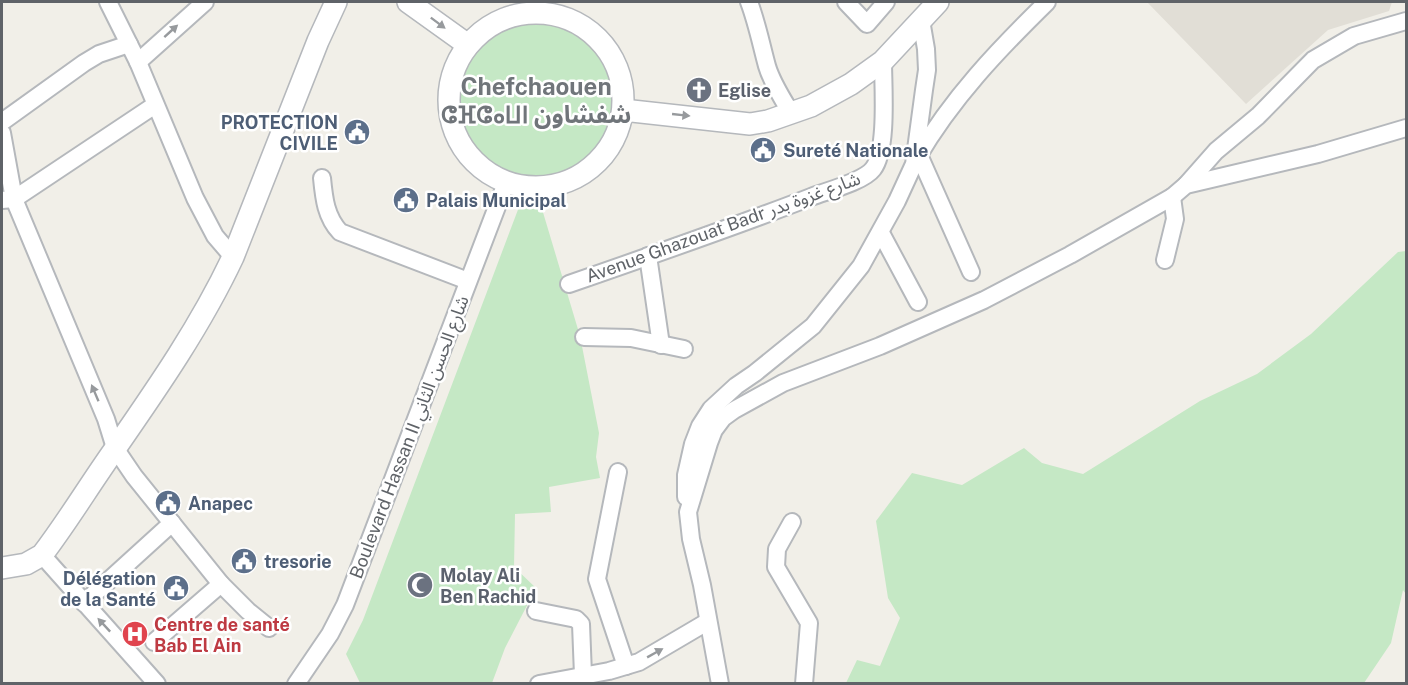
<svg xmlns="http://www.w3.org/2000/svg" width="1408" height="685" viewBox="0 0 1408 685" font-family="'Public Sans','Noto Sans Arabic','Noto Sans Tifinagh',sans-serif">
<style>
.education{fill:#e1ded6}
.green{fill:#c5e8c5}
.lines{fill:none;stroke-linecap:round;stroke-linejoin:round}
.minor-casing{stroke:#b5b8bc;stroke-width:20}
.tertiary-casing{stroke:#b5b8bc;stroke-width:24}
.minor{stroke:#fff;stroke-width:16}
.tertiary{stroke:#fff;stroke-width:21}
.oneway{fill:#979a9d}
.labels{text-anchor:middle;dominant-baseline:central;stroke-width:5;stroke-linejoin:round;paint-order:stroke}
.worship-label{font-size:18px;font-weight:bold;fill:#5b616d;stroke:#fff;text-anchor:start}
.service-label{font-size:18px;font-weight:bold;fill:#4e5e75;stroke:#fff;text-anchor:start}
.street-label{font-size:18px;fill:#5f6368;stroke:#fff}
.health-label{font-size:18px;font-weight:bold;fill:#be3a42;stroke:#fff;text-anchor:start}
.district-label{font-size:24px;font-weight:bold;fill:#70757a;stroke:#fff}
</style>
<rect width="100%" height="100%" fill="#f1efe8"/>
<!-- education -->
<polygon class="education" points="1147,2 1392,2 1389,11 1328,30 1246,104"/>
<!-- green -->
<g class="green">
<circle cx="536" cy="99" r="79"/>
<polygon points="519,207 542,209 580,336 599,433 596,457 600,478 549,487 551,512 515,514 514,567 536,588 505,648 492,683 360,683 346,654 363,620"/>
<polygon points="1406,251 1406,594 1403,590 1391,643 1364,683 846,683 857,660 880,666 900,618 888,598 876,521 912,473 962,485 1024,448 1042,463 1083,474 1200,401 1257,374 1311,334 1398,252"/>
</g>
<g class="lines">
<defs>
<g id="minor">
<polyline points="108,2 138,62 195,198 215,236 233,257"/>
<path d="M749,2C757,23 761,44 767,66C772,83 782,98 791,113"/>
<polyline points="846,2 867,24 886,2"/>
<polyline points="138,62 205,2"/>
<polyline points="2,122 84,63 99,54 129,44"/>
<polyline points="2,133 14,199 106,419 115,448 134,476 221,584 248,611 269,628"/>
<polyline points="919,155 971,272"/>
<path d="M917,158C952,98 998,50 1047,2"/>
<path d="M322,178C324,199 326,217 340,232L468,281"/>
<polyline points="1186,185 1216,151 1258,116 1313,60 1354,36 1406,21"/>
<polyline points="2,200 14,199 155,105"/>
<polyline points="881,233 918,302"/>
<polyline points="648,256 661,345"/>
<polyline points="1165,260 1175,219 1172,197"/>
<path d="M569,284C650,256 731,228 811,197C826,191 863,182 873,169C888,150 883,86 883,61"/>
<polyline points="584,337 631,338 684,349"/>
<polyline points="618,472 597,579 626,666"/>
<polyline points="686,497 686,475 693,444 700,426 711,409 736,386 755,373 813,326 861,266 897,201 914,164 924,90 927,70 926,49 921,20"/>
<polyline points="792,522 777,549 776,567 809,623 804,684"/>
<polyline points="42,555 157,684"/>
<polyline points="84,603 172,523"/>
<polyline points="536,611 576,619 581,624 583,675"/>
<polyline points="154,642 221,584"/>
<polyline points="296,684 330,634 345,605 506,183"/>
<polyline points="539,684 609,671 639,662 707,622"/>
<polyline points="720,684 702,585 691,539 688,512 709,443 714,430 723,418 734,410 783,383 880,346 984,300 1070,255 1172,197 1186,185 1318,154 1406,128"/>
</g>
<g id="tertiary">
<polyline points="408,2 468,45"/>
<circle cx="536" cy="100" r="87"/>
<polyline points="623,110 750,124 768,121 811,106 851,84 883,61 938,2"/>
<path d="M2,568L26,564L42,555C68,521 90,484 115,449C158,387 201,325 233,257L318,41L336,2"/>
</g>
</defs>
<!-- minor casing -->
<use href="#minor" class="minor-casing"/>
<!-- tertiary casing -->
<use href="#tertiary" class="tertiary-casing"/>
<!-- minor -->
<use href="#minor" class="minor"/>
<!-- tertiary -->
<use href="#tertiary" class="tertiary"/>
</g>
<!-- one-way arrows -->
<defs><path id="oneway-solid" d="M-6-.8H1V-3.2L6.5 0L1 3.2V.8H-6Z" transform="scale(1.5)"/></defs>
<g class="oneway">
<use href="#oneway-solid" transform="translate(438 23) rotate(37)"/>
<use href="#oneway-solid" transform="translate(171 31) rotate(-42)"/>
<use href="#oneway-solid" transform="translate(681 115) rotate(6)"/>
<use href="#oneway-solid" transform="translate(95 393) rotate(-113)"/>
<use href="#oneway-solid" transform="translate(104 625) rotate(-133)"/>
<use href="#oneway-solid" transform="translate(655 653) rotate(-29)"/>
</g>
<!-- icons -->
<defs>
<symbol id="church-disc" viewBox="-11 -11 22 22"><circle r="9.5" fill="#6b7280" stroke="#fff"/><path d="M-1.2-6h2.4v3.5h3.3v2.4h-3.3V6h-2.4V-.1h-3.3v-2.4h3.3Z" fill="#fff"/></symbol>
<symbol id="civic-disc" viewBox="-11 -11 22 22"><circle r="9.5" fill="#5c6f8a" stroke="#fff"/><path d="M-.6-6.5H3V-4.5H.6V-3L4-1V1h2V6H-6V1h2V-1L-.6-3ZM-1.2 2.5V6h2.4V2.5Z" fill="#fff"/></symbol>
<symbol id="mosque-disc" viewBox="-11 -11 22 22"><circle r="9.5" fill="#6b7280" stroke="#fff"/><path d="M3.5-4.9A6 6 0 1 0 3.5 4.9A5 5 0 1 1 3.5-4.9Z" fill="#fff"/></symbol>
<symbol id="hospital-disc" viewBox="-11 -11 22 22"><circle r="9.5" fill="#e0444e" stroke="#fff"/><path d="M-5-5h3v3.5h4V-5h3V5h-3V1.5h-4V5h-3Z" fill="#fff"/></symbol>
</defs>
<g fill-rule="evenodd">
<use href="#church-disc" x="684" y="75" width="30" height="30"/>
<use href="#civic-disc" x="342" y="117" width="30" height="30"/>
<use href="#civic-disc" x="748" y="135" width="30" height="30"/>
<use href="#civic-disc" x="391" y="185" width="30" height="30"/>
<use href="#civic-disc" x="153" y="488" width="30" height="30"/>
<use href="#civic-disc" x="229" y="546" width="30" height="30"/>
<use href="#mosque-disc" x="405" y="570" width="30" height="30"/>
<use href="#civic-disc" x="161" y="573" width="30" height="30"/>
<use href="#hospital-disc" x="120" y="619" width="30" height="30"/>
</g>
<g class="labels">
<!-- worship labels -->
<g class="worship-label">
<text x="718" y="90">Eglise</text>
<text x="440" y="575">Molay Ali<tspan x="440" dy="21">Ben Rachid</tspan></text>
</g>
<!-- service labels -->
<g class="service-label">
<text x="338" y="122" text-anchor="end">PROTECTION<tspan x="338" dy="21">CIVILE</tspan></text>
<text x="783" y="150">Sureté Nationale</text>
<text x="426" y="200">Palais Municipal</text>
<text x="188" y="503">Anapec</text>
<text x="264" y="561">tresorie</text>
<text x="156" y="578" text-anchor="end">Délégation<tspan x="156" dy="21">de la Santé</tspan></text>
</g>
<!-- street labels -->
<g class="street-label">
<text transform="translate(723 227) rotate(-20)">Avenue Ghazouat Badr شارع غزوة بدر</text>
<text transform="translate(409 437) rotate(-69)">Boulevard Hassan II شارع الحسن الثاني</text>
</g>
<!-- health labels -->
<g class="health-label">
<text x="154" y="624">Centre de santé<tspan x="154" dy="21">Bab El Ain</tspan></text>
</g>
<!-- district labels -->
<g class="district-label">
<text x="536" y="86">Chefchaouen<tspan x="536" dy="28">ⵛⴼⵛⴰⵡⵏ شفشاون</tspan></text>
</g>
</g>
<!-- border -->
<rect width="1408" height="685" fill="none" stroke="#5f6368" stroke-width="6"/>
</svg>
